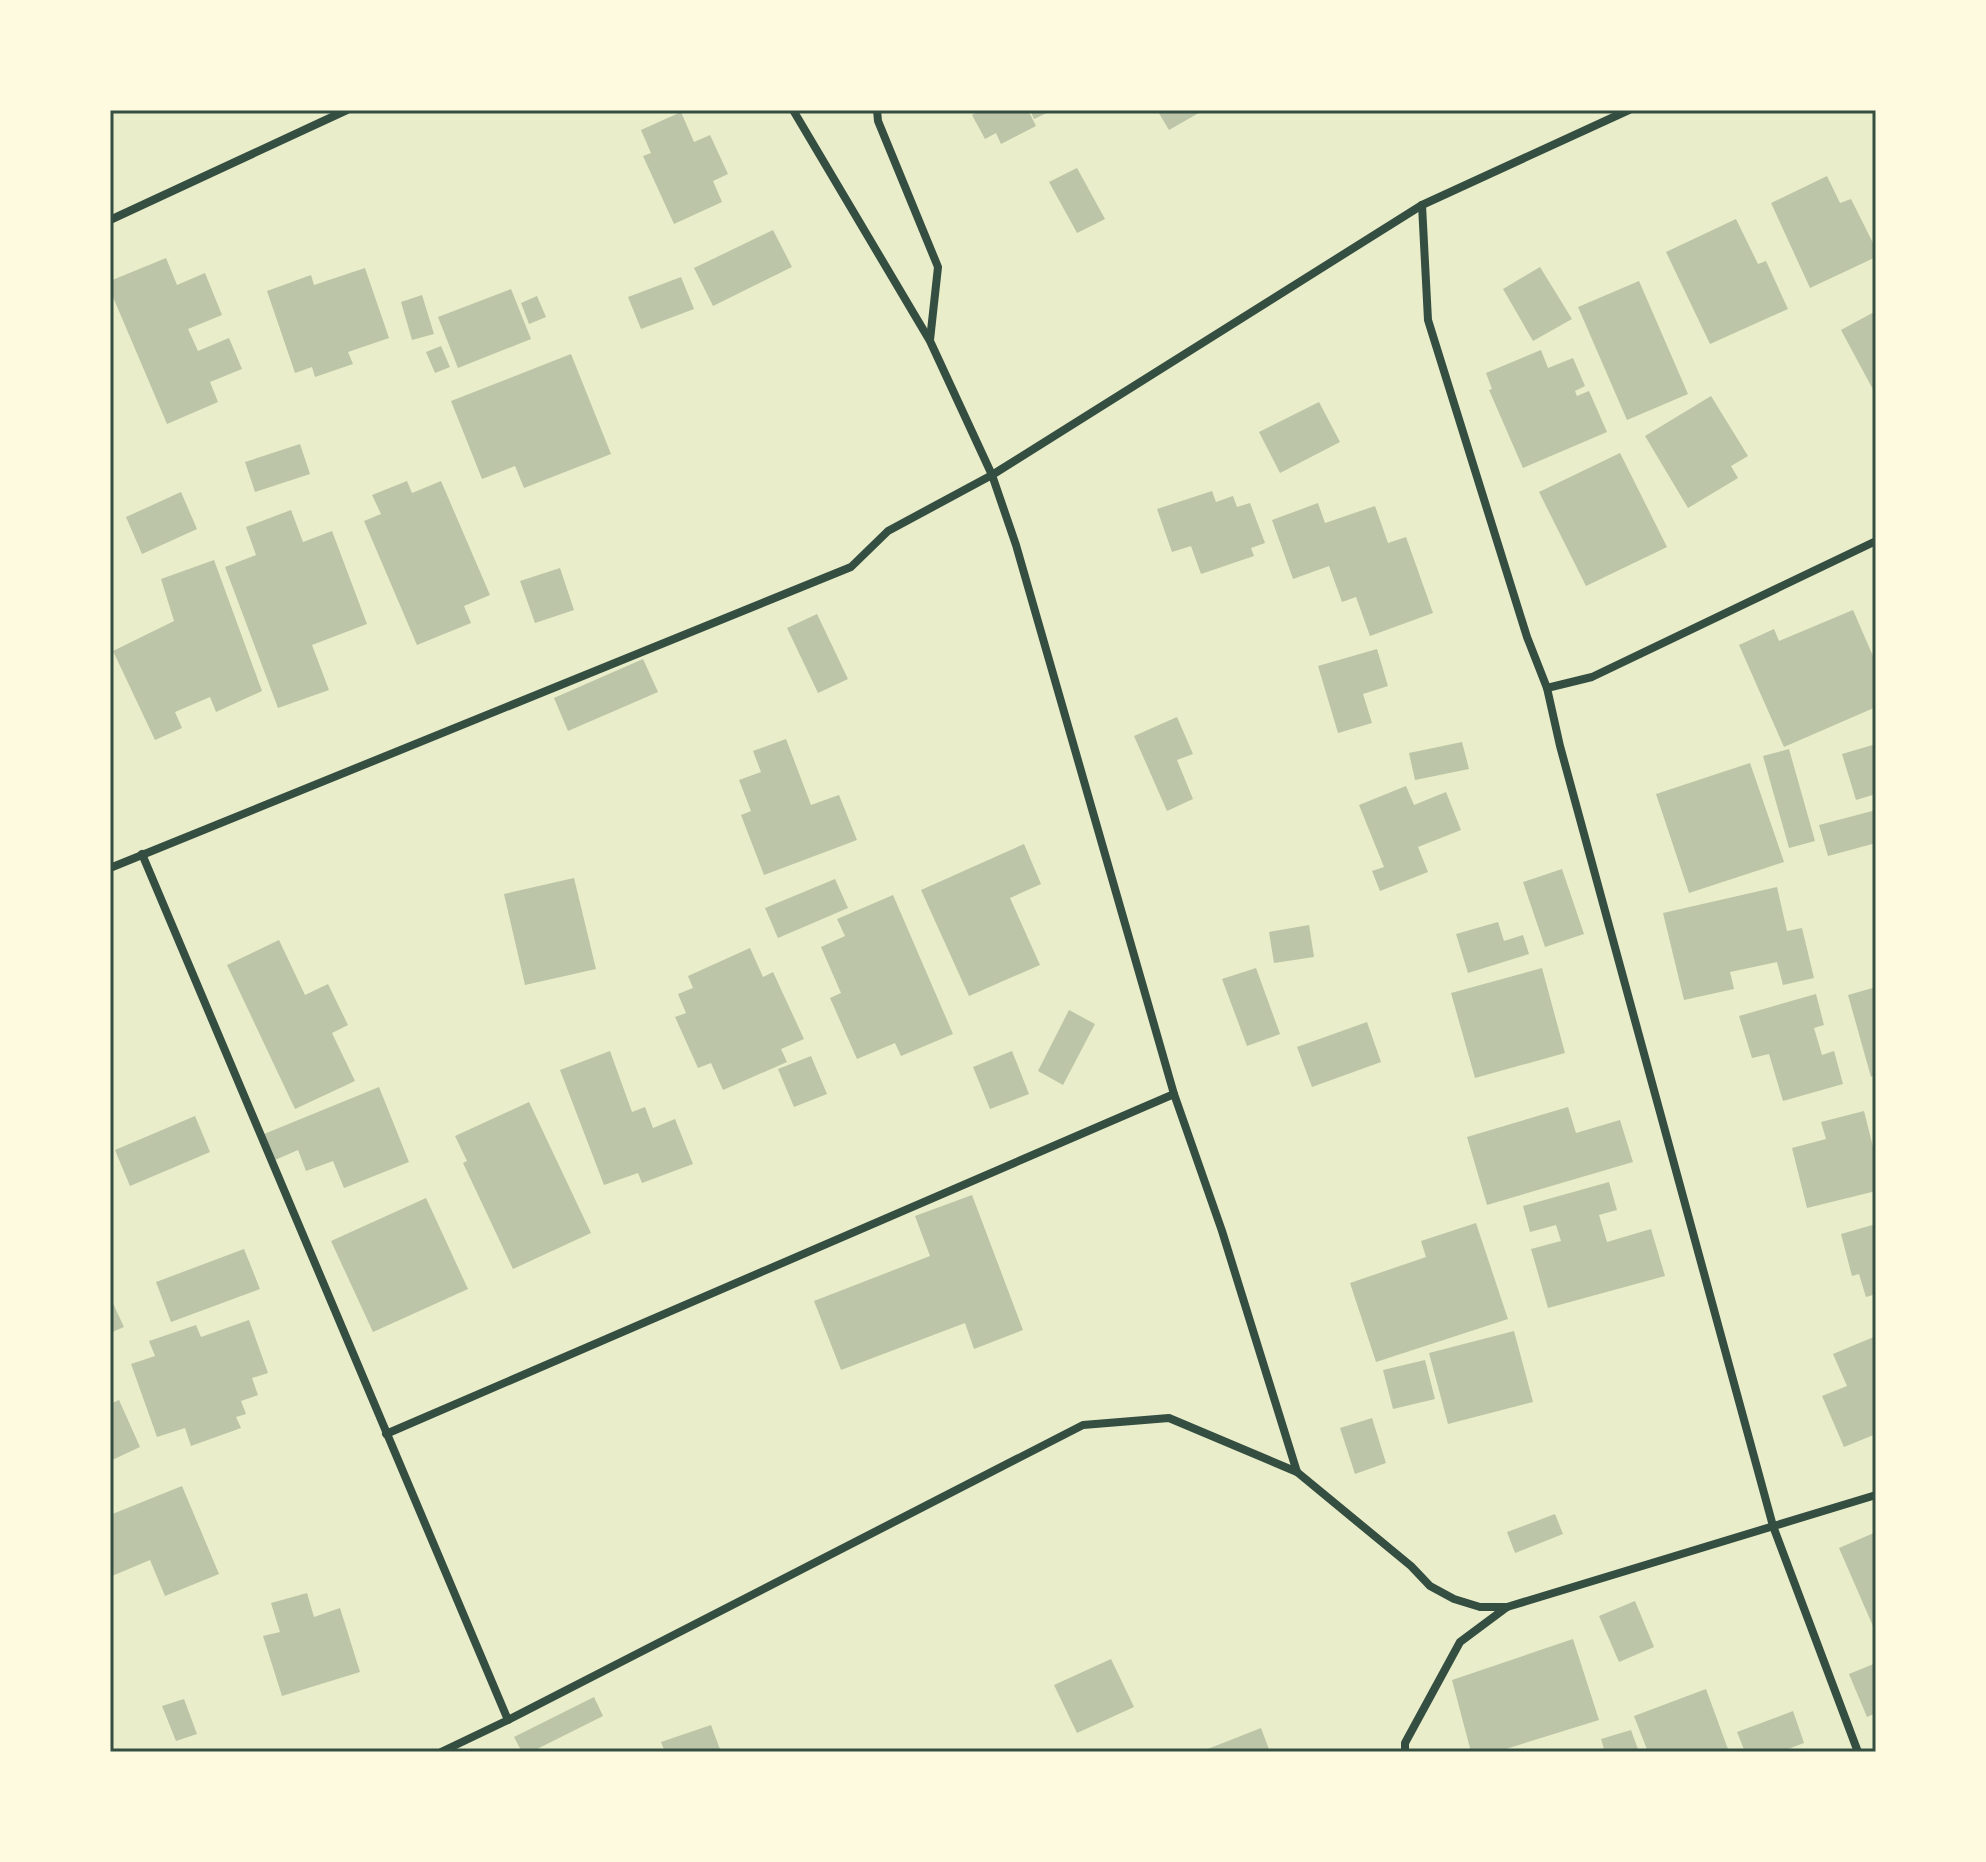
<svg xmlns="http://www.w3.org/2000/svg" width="1986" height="1862" viewBox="0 0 1986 1862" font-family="Karla,sans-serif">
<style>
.building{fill:#bcc5a7}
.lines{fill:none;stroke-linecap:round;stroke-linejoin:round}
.minor{stroke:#344e41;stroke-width:8}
.neatline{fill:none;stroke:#344e41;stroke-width:3}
</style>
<rect width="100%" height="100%" fill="#e9edc9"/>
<!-- building -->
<g class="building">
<polygon points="981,110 1028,110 1036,126 1001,144 996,133 985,139 972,115"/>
<polygon points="1030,110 1053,110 1034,119"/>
<polygon points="1157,110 1204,110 1169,130"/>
<polygon points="681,112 694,142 710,135 728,174 713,181 722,202 674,224 643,156 651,153 641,130"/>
<polygon points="1077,168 1105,219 1077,233 1049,182"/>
<polygon points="1827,176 1840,203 1851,199 1876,249 1876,257 1810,288 1771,203"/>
<polygon points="1736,219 1758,264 1766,261 1788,309 1710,344 1666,252"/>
<polygon points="773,230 792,267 713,306 694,268"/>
<polygon points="166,258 177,285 205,273 222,315 188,329 198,351 229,338 242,369 210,382 218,402 167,424 110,290 110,281"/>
<polygon points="1540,267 1572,319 1533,341 1503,289"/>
<polygon points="365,268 389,338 348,352 353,364 315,377 312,367 295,373 267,291 311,275 314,285"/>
<polygon points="681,277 694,309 641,329 628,297"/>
<polygon points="1639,281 1688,394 1627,420 1578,307"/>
<polygon points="511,289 531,339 458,368 438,317"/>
<polygon points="422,295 434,334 412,340 401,302"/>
<polygon points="537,296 546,317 529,324 521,303"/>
<polygon points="1876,311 1876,395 1841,330"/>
<polygon points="441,346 450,367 435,373 426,352"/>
<polygon points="1541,350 1548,368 1573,358 1585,386 1575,391 1577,396 1589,391 1607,432 1523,468 1489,390 1492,389 1486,373"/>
<polygon points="571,354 611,454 524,488 515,466 482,479 451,401"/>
<polygon points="1711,396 1748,456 1731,466 1738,478 1688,508 1645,436"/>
<polygon points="1319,402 1340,442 1280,473 1259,432"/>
<polygon points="300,444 310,474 255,492 245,462"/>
<polygon points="1620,453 1667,547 1586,586 1539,492"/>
<polygon points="407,481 412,493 441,481 490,595 464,606 471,623 417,645 364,521 381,514 372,495"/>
<polygon points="1212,491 1216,502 1233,496 1237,507 1250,503 1265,543 1251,548 1254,556 1201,574 1191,546 1172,552 1157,509"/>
<polygon points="181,492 197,529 142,554 126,517"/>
<polygon points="1318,503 1325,523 1375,506 1388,543 1406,537 1433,613 1370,636 1356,597 1342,602 1329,566 1293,579 1272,520"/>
<polygon points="291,510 303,542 332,531 367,624 312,645 329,690 278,708 225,567 256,555 246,527"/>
<polygon points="214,560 262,691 216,712 210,697 175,712 182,728 155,740 113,651 174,621 161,579"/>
<polygon points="560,568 574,610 535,623 520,581"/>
<polygon points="1853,610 1876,663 1876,707 1784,747 1739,645 1774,629 1779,641"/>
<polygon points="817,614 848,679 818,693 787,628"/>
<polygon points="1377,649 1388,686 1363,694 1372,723 1338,733 1318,666"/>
<polygon points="643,659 658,692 568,731 554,698"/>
<polygon points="1177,717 1193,754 1177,760 1193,799 1167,811 1134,736"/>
<polygon points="786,739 811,805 839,795 857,840 764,875 741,815 751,811 739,780 761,772 753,751"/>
<polygon points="1462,742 1469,769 1415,780 1409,753"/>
<polygon points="1876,744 1876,794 1856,800 1842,754"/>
<polygon points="1789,749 1815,841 1789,848 1763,756"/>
<polygon points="1750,763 1784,862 1689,893 1656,794"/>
<polygon points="1406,786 1414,805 1446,792 1461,830 1418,847 1428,872 1380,891 1372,871 1384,867 1359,805"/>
<polygon points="1876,810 1876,843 1828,856 1819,825"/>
<polygon points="1024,844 1041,884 1010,898 1040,965 969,996 921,890"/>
<polygon points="1562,869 1584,934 1545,947 1523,882"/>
<polygon points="574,878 596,969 525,985 504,894"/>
<polygon points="835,879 848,908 778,938 765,908"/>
<polygon points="1777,887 1787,931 1802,928 1814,978 1783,985 1777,962 1730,972 1734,989 1684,1000 1663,913"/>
<polygon points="893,895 953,1034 901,1056 895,1043 857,1059 830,998 841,993 821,947 845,936 837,919"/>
<polygon points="1498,922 1504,941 1523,935 1529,954 1468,973 1456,934"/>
<polygon points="1309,925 1314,957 1274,963 1269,932"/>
<polygon points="279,940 305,995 328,984 348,1025 332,1033 355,1081 295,1109 227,965"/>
<polygon points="750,948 763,977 773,972 804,1039 781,1049 787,1062 723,1090 711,1063 698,1068 675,1017 686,1013 678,994 693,988 688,976"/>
<polygon points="1256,968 1280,1034 1247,1046 1222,979"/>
<polygon points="1542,968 1565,1053 1475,1078 1451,993"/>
<polygon points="1876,987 1876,1075 1871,1077 1848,995"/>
<polygon points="1816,994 1824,1025 1814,1028 1822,1055 1834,1051 1843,1084 1783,1101 1769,1054 1752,1058 1739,1016"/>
<polygon points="1069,1010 1095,1024 1063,1085 1038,1071"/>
<polygon points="1367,1022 1381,1062 1312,1087 1297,1047"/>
<polygon points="610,1051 632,1112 645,1107 653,1128 675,1119 693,1164 642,1183 638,1173 604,1185 560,1070"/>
<polygon points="1012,1051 1029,1094 990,1109 973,1067"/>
<polygon points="811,1056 827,1094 794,1107 778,1069"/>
<polygon points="379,1087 409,1162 344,1188 333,1161 306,1171 298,1150 275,1160 264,1134"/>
<polygon points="529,1102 591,1233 513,1269 463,1163 467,1161 455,1136"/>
<polygon points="1568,1107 1576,1133 1620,1120 1633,1162 1487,1205 1467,1137"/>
<polygon points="1864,1111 1876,1159 1876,1191 1807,1208 1792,1148 1826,1139 1821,1122"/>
<polygon points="195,1116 210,1152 130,1186 115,1150"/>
<polygon points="1609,1182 1617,1210 1599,1215 1607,1242 1651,1229 1665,1276 1548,1308 1531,1249 1561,1241 1556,1225 1530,1232 1523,1206"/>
<polygon points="972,1195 1023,1330 974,1349 965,1323 841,1370 814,1301 930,1256 915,1216"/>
<polygon points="426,1198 468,1289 373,1332 331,1241"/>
<polygon points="1476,1223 1508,1319 1376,1362 1350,1283 1426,1257 1421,1241"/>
<polygon points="1876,1224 1876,1294 1866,1297 1859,1274 1852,1276 1841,1234"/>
<polygon points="244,1249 260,1289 171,1322 156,1282"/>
<polygon points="110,1297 124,1327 110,1333"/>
<polygon points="249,1320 268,1373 252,1378 258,1395 241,1401 246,1414 236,1417 241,1428 191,1446 185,1428 157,1437 131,1364 155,1356 149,1341 196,1325 201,1337"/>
<polygon points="1514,1331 1533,1402 1448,1424 1429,1353"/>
<polygon points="1876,1336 1876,1434 1844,1447 1822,1396 1847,1386 1833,1354"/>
<polygon points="1425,1360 1435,1399 1393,1409 1383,1370"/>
<polygon points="119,1400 140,1447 110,1461 110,1404"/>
<polygon points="1372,1418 1386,1463 1355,1474 1340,1428"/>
<polygon points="182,1486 219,1574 165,1596 150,1560 112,1576 110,1570 110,1515"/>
<polygon points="1555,1514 1563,1534 1515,1553 1507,1532"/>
<polygon points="1876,1532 1876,1633 1839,1548"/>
<polygon points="307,1593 314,1617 340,1608 360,1672 282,1696 263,1636 280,1632 271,1603"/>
<polygon points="1635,1601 1654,1647 1619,1662 1599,1616"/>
<polygon points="1573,1639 1599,1720 1496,1752 1471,1752 1452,1680"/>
<polygon points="1111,1659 1134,1707 1077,1733 1054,1685"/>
<polygon points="1876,1663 1876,1713 1867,1717 1849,1674"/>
<polygon points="1706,1689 1729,1752 1648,1752 1634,1716"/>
<polygon points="594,1697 603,1716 531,1752 522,1752 514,1737"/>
<polygon points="184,1699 197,1734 176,1741 162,1706"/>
<polygon points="1793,1711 1804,1743 1780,1752 1745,1752 1737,1732"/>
<polygon points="711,1725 721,1752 665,1752 661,1742"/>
<polygon points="1261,1728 1270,1752 1200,1752"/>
<polygon points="1631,1730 1639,1752 1605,1752 1601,1739"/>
</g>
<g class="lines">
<!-- minor -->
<g class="minor">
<polyline points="793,110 930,341 992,475 1016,545 1174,1094 1222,1231 1297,1472 1411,1566 1430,1586 1454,1599 1480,1607 1507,1607"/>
<polyline points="877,110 878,121 938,267 930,340"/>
<polyline points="1422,205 1428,320 1527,637 1547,688 1560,746 1773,1526 1858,1752"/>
<polyline points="110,220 347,110"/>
<polyline points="1547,688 1592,677 1876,541"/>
<polyline points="142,854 508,1720"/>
<polyline points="110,868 851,567 888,531 992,475 1422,205 1629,110"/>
<polyline points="386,1434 1174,1094"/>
<polyline points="441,1752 508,1720 1083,1425 1169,1418 1297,1472"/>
<polyline points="1405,1752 1405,1743 1460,1642 1507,1607 1876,1495"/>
</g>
</g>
<!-- border -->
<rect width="1986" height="1862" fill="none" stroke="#fefae0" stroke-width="224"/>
<rect x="112" y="112" width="1762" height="1638" class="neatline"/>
</svg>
